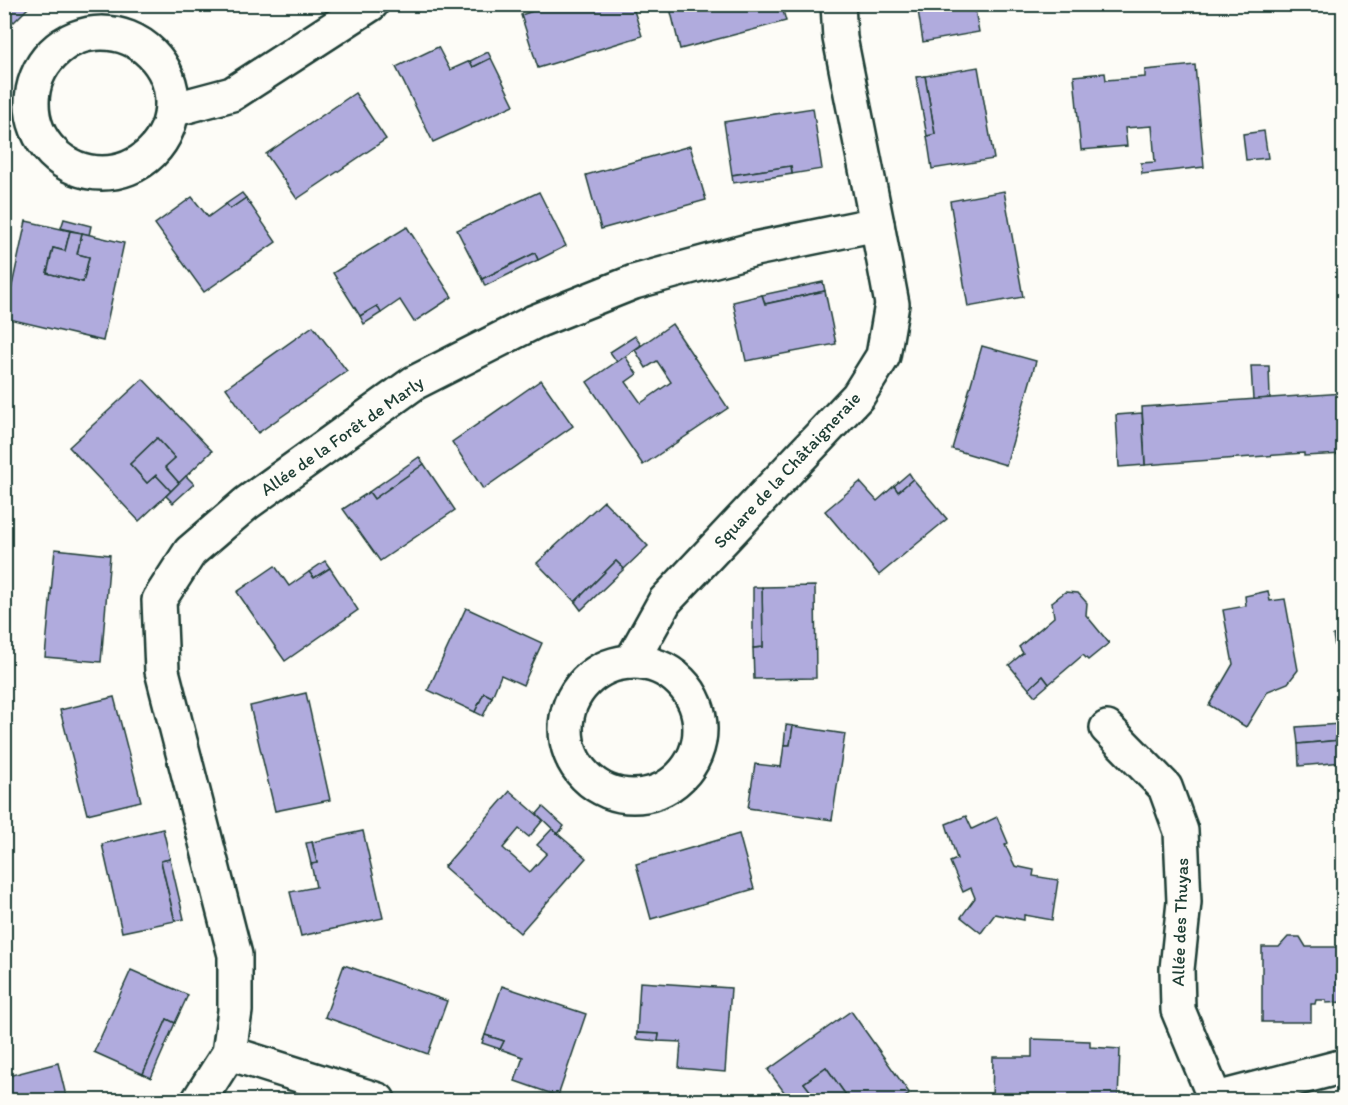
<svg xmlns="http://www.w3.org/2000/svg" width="1348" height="1105" viewBox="0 0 1348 1105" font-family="Itim,sans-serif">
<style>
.building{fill:#b0abdd;stroke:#1f3d34;stroke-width:1.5}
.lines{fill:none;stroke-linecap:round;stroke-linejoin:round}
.minor-casing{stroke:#1f3d34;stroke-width:38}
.minor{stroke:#fdfcf7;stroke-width:33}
.labels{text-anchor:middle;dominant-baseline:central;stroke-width:4.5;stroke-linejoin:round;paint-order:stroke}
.street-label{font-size:18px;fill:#1f3d34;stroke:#fdfcf7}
</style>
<rect width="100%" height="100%" fill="#fdfcf7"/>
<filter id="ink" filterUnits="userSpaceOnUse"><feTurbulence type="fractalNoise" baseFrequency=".0167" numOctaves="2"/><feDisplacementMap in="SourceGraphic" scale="12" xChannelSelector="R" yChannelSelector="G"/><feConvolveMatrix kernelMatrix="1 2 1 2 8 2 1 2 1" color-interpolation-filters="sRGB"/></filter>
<g filter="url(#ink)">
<!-- building -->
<g class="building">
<polygon points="4,4 32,4 14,22 4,13"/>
<polygon points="554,4 632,4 642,36 538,68 521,15"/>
<polygon points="669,4 781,4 786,21 680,49"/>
<polygon points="917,4 974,4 979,32 923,42"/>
<polygon points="438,47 450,70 470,61 473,67 491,58 514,105 433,142 396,67"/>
<polygon points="488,52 491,58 473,67 470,61"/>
<polygon points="1195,65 1204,167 1142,174 1141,163 1155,162 1152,126 1125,128 1127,146 1081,150 1074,76 1105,73 1106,80 1145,77 1145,70"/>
<polygon points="978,67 994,159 932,169 927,136 935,134 925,76"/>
<polygon points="925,76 935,134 927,136 916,77"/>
<polygon points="355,93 386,139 297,199 266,154"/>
<polygon points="813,108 822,169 792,174 791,166 732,175 724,122"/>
<polygon points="1264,131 1268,158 1246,160 1243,134"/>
<polygon points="690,146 706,200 601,229 586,175"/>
<polygon points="791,166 792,174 733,183 732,175"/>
<polygon points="1004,191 1023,297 968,307 950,201"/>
<polygon points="539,192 566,246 538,260 535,253 482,279 457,230"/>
<polygon points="242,193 246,198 230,209 226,204"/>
<polygon points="192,197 208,217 226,204 230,209 246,198 276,242 204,292 155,224"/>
<polygon points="64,219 91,226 89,235 61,228"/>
<polygon points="26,221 70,231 65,251 53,248 47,273 83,282 89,257 77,254 82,233 124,243 103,341 5,318"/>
<polygon points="407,227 452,297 414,322 400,300 381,313 377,306 360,316 333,273"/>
<polygon points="70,231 82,233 77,254 89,257 83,282 47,273 53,248 65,251"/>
<polygon points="535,253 538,260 485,286 482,279"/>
<polygon points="823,282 825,291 765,304 762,295"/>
<polygon points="825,291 836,344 746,361 733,302 762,295 765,304"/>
<polygon points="377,306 381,313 364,324 360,316"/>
<polygon points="672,324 728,408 643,465 587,382 625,356 637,374 626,382 641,403 671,382 657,361 646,368 635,350"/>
<polygon points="313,326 347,371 258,433 226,388"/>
<polygon points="635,336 641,345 617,362 610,352"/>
<polygon points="982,346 1036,361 1006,465 952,449"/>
<polygon points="1251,366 1269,366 1270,398 1253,400"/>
<polygon points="143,379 212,451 179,483 165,467 175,458 157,438 130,464 147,483 156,475 171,491 139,521 69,447"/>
<polygon points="541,380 573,426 483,489 452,442"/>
<polygon points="1344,393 1344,454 1304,456 1304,453 1145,465 1142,407"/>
<polygon points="1142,413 1145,465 1119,467 1116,415"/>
<polygon points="157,438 175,458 165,467 179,483 171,491 156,475 147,483 130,464"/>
<polygon points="419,457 424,464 374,499 369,492"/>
<polygon points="424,464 455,510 380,561 343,509 369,492 374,499"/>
<polygon points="909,473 913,479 898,492 894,486"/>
<polygon points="186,476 194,484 173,503 166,496"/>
<polygon points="913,479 947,519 879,575 825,511 860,482 877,501 894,486 898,492"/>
<polygon points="604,501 648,546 624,569 616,561 575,602 537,563"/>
<polygon points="55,549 110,555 101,662 45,657"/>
<polygon points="325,561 330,568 314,578 309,572"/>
<polygon points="616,561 624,569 581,610 575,602"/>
<polygon points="275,566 289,586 309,572 314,578 330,568 358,610 285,661 237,592"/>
<polygon points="815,586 816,678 754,679 753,648 763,647 762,587"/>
<polygon points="753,587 762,587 763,647 753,648"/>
<polygon points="1268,591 1270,601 1285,599 1298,670 1288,683 1268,691 1246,727 1209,705 1233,664 1223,610 1246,606 1245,596"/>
<polygon points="1065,592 1078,593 1087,603 1086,615 1109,643 1088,660 1083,655 1049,684 1043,676 1029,689 1009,665 1023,653 1019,647 1054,617 1052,602"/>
<polygon points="466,608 542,643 523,685 501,675 492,697 484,693 475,712 428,690"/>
<polygon points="1344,634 1344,669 1339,670 1333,635"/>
<polygon points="1043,676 1049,684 1035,696 1029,689"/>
<polygon points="306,693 330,800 275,811 250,706"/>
<polygon points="484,693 492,697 483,716 475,712"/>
<polygon points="114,697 141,801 87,814 60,710"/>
<polygon points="1340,712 1344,712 1342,750 1340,724"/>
<polygon points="1340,724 1341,740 1298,744 1296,727"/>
<polygon points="786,725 793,726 790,745 784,745"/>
<polygon points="793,726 845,734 832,820 748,808 755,764 781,767 784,745 790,745"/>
<polygon points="1341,740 1343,762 1299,766 1298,744"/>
<polygon points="510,791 543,820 529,837 519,829 503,848 530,872 547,853 537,845 552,829 586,858 520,933 444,867"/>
<polygon points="543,807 564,826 558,834 537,814"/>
<polygon points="966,816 972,829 997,817 1008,843 1005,845 1015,866 1034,870 1033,876 1058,880 1052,920 1024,915 1024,920 995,914 981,933 961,917 975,898 971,888 963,892 950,862 957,859 946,824"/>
<polygon points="163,829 170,859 161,861 175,921 122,932 102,844"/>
<polygon points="363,831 383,918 301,936 290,892 316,887 311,864 317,863 312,842"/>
<polygon points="739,834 754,889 651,919 636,864"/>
<polygon points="312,842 317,863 311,864 306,843"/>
<polygon points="170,859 184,919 175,921 161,861"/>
<polygon points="1288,937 1300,937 1306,947 1344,947 1344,1002 1326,1003 1326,1000 1316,1000 1315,1004 1311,1004 1311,1022 1262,1022 1262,947 1279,947"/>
<polygon points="344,965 447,1001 428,1054 325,1017"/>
<polygon points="131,970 188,995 175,1023 167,1019 143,1074 94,1052"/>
<polygon points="640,982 731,988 725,1072 679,1068 681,1042 658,1041 659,1034 637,1033"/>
<polygon points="502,986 586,1014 558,1096 515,1081 523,1057 500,1049 504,1041 485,1035"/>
<polygon points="851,1011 910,1094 900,1100 844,1100 848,1098 826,1067 804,1083 812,1093 802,1100 790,1100 768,1070"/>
<polygon points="167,1019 175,1023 151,1078 143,1074"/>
<polygon points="637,1033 659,1034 658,1041 636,1039"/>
<polygon points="485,1035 504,1041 500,1049 482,1043"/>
<polygon points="1032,1039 1090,1041 1090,1047 1120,1049 1118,1100 992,1100 993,1057 1032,1057"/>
<polygon points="58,1063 67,1100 4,1100 4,1077"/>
<polygon points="826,1067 848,1098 844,1100 802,1100 812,1093 804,1083"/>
</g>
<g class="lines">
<defs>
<g id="minor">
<circle cx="102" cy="103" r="70"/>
<polyline points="172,110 232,94 371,4"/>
<polyline points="631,662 665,601 858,396 883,356 892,304 877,224"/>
<circle cx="633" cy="729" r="67"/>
<polyline points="1107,728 1165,787 1181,831 1184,902 1177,969 1178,1010 1215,1099"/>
<polyline points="229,1053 378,1100"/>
<polyline points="199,1100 229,1053 235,1011 235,955 162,671 159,600 190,552 247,503 414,383 534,322 634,282 755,249 877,224 840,38 838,4"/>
<polyline points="1213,1100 1344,1066"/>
</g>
</defs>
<!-- minor casing -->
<use href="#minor" class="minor-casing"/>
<!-- minor -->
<use href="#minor" class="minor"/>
</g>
</g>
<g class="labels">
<!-- street labels -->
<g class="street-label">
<text transform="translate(342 436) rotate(-35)">Allée de la Forêt de Marly</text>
<text transform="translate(787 470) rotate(-47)">Square de la Châtaigneraie</text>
<text transform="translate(1180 922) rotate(-88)">Allée des Thuyas</text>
</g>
</g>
<!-- margin -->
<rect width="1348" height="1105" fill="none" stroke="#fdfcf7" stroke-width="24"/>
<rect x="12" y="12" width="1324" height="1081" fill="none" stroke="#1f3d34" stroke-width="2" filter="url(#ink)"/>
</svg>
